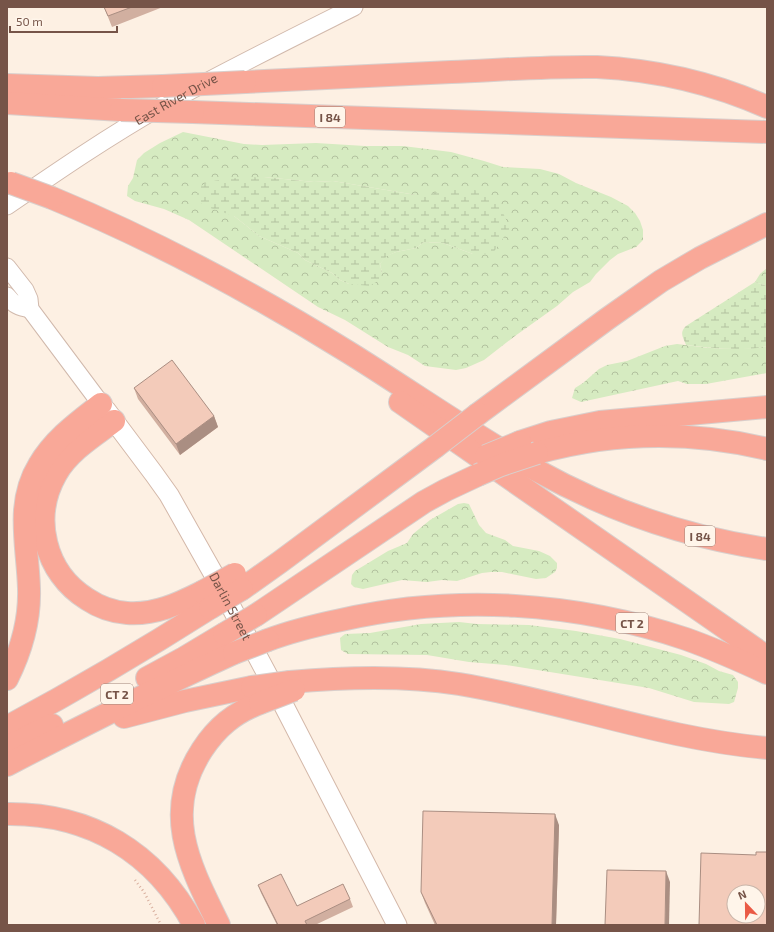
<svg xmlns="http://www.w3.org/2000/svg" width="774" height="932" viewBox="0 0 774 932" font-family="'Exo 2',sans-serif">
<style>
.forest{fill:url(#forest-crowns);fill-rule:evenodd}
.wetland{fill:url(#wetland-marsh)}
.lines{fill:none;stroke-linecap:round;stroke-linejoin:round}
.tertiary-casing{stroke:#d1b9ac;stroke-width:19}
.secondary-casing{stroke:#d4b8a9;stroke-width:21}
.motorway-casing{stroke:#d9cfcc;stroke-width:24}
.path{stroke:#d8ae9d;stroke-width:2.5;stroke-dasharray:1 3;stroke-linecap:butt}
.tertiary{stroke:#fff;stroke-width:17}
.secondary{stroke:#fff;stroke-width:19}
.motorway{stroke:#f9a898;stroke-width:22}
.motorway-bridge-casing{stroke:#d9cfcc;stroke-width:24;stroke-linecap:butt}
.motorway-bridge{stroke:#f9a898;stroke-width:22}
.wall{fill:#d1afa0}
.shaded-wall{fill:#aa8e82}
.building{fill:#f3cbba;stroke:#aa8e82;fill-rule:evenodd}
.labels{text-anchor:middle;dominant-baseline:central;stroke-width:4;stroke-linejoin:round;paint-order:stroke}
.shield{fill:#fff5ea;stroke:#9f8479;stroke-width:1}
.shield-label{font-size:12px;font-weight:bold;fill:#765448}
.street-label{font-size:13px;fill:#765448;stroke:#fff5ea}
</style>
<defs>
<pattern id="forest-crowns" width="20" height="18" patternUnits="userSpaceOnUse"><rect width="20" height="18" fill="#d6ebc1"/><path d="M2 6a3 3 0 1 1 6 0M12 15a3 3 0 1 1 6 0" fill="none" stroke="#b2c19f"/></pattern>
<pattern id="wetland-marsh" width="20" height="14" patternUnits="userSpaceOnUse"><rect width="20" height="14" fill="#d6ebc1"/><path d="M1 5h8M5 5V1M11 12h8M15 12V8" fill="none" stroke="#b2c19f"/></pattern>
</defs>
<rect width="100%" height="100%" fill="#fdf0e3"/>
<!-- forest -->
<g class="forest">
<path d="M183,132L244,144L262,145L316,143L365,146H403L451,152L484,161L503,167L540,169L559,174L576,183L611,197L628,206L635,213L640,221L643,230V240L636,247L618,254L610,260L596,274L590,282L573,292L557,306L515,336L484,360L466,368L456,370L425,366L408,355L388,347L345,320L318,307L189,220L164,209L135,201L127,196L128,186L133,178L137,160L144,153L160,143ZM264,177L314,182L333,181L416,195H426L473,254L443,243L424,242L416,248L396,252L386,256L380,264L382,273L349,284L340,280L332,273L305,260L298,253L259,236L234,216Z"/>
<polygon points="767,268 767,286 755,282 760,274"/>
<path d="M677,344C706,348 738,352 767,346V373L706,384H687L678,381L581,402L572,398L575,388L583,383L599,369L607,365L627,361L665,346Z"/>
<polygon points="464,503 469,504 479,525 486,533 505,540 513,546 539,551 550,556 557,563 557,568 555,572 546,578 536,579 502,572 491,572 482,573 457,581 442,580 427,582 402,580 363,589 354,587 351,584 352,575 355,571 388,551 407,543 413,534 430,520 458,504"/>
<polygon points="459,622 477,624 529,625 576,631 620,639 681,655 706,664 719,671 733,675 738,682 738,688 734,702 729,704 694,702 649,688 506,665 469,662 427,655 348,654 341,650 340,638 345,634 370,633 421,624"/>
</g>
<!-- wetland -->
<g class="wetland">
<path d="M264,177L314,182L333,181L416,195H426L454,188L473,189L498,202L510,228L493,253L473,254L443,243L424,242L416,248L396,252L387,256L380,264L382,273L378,281L369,286L349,284L340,280L332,273L305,260L298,253L259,236L234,216L207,207L199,202L196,197C197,195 198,191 199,188C208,177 250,178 264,177Z"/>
<path d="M755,282L767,286V346C741,352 712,348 686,345C683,337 679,333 686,326Z"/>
</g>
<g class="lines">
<defs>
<g id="tertiary">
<path id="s1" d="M7,206C58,171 109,136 162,106C225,71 290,39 354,7"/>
<polyline points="7,267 25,290 29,299 30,309 101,404"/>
<path d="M7,296C14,305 19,307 30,309"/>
</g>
<g id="secondary">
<path id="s2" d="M106,410L154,474L169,495L213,573L283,704L397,925"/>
</g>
<g id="motorway">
<path d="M245,82C314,78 383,75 451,72C500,70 548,66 597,67C656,70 713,83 767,107"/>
<polyline points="7,85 98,88 163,86"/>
<polyline points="7,103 121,110"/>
<polyline points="193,112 767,132"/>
<path d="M52,198C156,241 253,293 348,352C411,391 471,434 536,470C608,510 685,537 767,549"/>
<polyline points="400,402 767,657"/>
<polyline points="478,414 607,319 661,281 700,258 767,224"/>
<path d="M114,421C94,436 69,451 56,474C31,518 45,573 87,599C99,607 113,612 127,613C155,615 178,604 202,592"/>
<polyline points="520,442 551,432 600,422 767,407"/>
<path d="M537,453C612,432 691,431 767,449"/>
<polyline points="242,589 280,562 435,447"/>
<polyline points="256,615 424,502 446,490 478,475"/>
<path d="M268,640C292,631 317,625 341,620C455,594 576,602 686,639C714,649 741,661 767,673"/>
<polyline points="147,678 184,658 224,634"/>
<path d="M7,679C21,651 30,621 29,589C28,546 15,504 39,465C54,439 78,422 101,404"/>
<path d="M290,682C346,677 403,675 459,684C563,701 662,739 767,748"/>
<polyline points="124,717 185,701 252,687"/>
<path d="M7,727C76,690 144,650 210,608"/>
<polyline points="7,747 52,725"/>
<path d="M7,765C82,726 157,688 234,653"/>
<path d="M7,814C90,813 155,852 194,925"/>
<path d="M219,925C190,866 161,813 202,750C217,727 234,713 260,703"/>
</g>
</defs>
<!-- tertiary casing -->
<use href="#tertiary" class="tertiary-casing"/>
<!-- secondary casing -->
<use href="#secondary" class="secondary-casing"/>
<!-- motorway casing -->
<use href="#motorway" class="motorway-casing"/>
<!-- path -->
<polyline class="path" points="135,880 144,892 161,925"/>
<!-- tertiary -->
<use href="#tertiary" class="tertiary"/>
<!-- secondary -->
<use href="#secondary" class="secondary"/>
<!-- motorway -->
<use href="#motorway" class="motorway"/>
<defs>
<g id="motorway-bridge">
<polyline points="163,86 245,82"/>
<polyline points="121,110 193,112"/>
<polyline points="11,183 52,198"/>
<polyline points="435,447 478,414"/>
<polyline points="486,456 520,442"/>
<polyline points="478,475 501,465 537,453"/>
<polyline points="202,592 235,574"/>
<polyline points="210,608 242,589"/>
<polyline points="224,634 256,615"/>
<polyline points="234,653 268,640"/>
<polyline points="252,687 290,682"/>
<polyline points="260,703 294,690"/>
</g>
</defs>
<!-- motorway-bridge casing -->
<use href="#motorway-bridge" class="motorway-bridge-casing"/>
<!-- motorway-bridge -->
<use href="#motorway-bridge" class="motorway-bridge"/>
</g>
<!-- wall -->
<g class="wall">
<polygon points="104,7 163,7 112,27"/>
<polygon points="134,388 214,416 218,427 180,455 138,399"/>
<polygon points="559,825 556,925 435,925 425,903 421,892"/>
<polygon points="258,885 297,906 350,899 353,907 315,925 277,925 261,893"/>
</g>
<!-- shaded-wall -->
<g class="shaded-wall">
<polygon points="214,416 218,427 180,455 176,444"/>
<polygon points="555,814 559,825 556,925 552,925"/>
<polygon points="666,871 670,882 669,925 665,925"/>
</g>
<!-- building -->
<g class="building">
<polygon points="104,7 132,7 108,16"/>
<polygon points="172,360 214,416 176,444 134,388"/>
<polygon points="423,811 555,814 552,925 437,925 421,892"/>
<path d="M756,852H767V925H699L701,853L756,855ZM734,892H758V916H734Z"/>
<polygon points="607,870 666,871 665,925 605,925"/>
<polygon points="281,874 297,906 343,884 350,899 305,921 307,925 278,925 258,885"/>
</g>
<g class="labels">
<!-- shield labels -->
<g class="shield">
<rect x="315" y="107" width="30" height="20" rx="3"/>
<rect x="685" y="526" width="30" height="20" rx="3"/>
<rect x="616" y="613" width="32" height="20" rx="3"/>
<rect x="101" y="684" width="32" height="20" rx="3"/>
</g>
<g class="shield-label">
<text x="330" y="117">I 84</text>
<text x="700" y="536">I 84</text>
<text x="632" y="623">CT 2</text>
<text x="117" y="694">CT 2</text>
</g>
<!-- street labels -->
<g class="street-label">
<text stroke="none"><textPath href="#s1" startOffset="200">East River Drive</textPath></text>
<text stroke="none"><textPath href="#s2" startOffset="233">Darlin Street</textPath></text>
</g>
</g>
<!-- border -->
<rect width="774" height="932" fill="none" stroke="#765448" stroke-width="16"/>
<!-- north arrow -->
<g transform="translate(746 904) rotate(338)"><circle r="19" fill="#fff5ea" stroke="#c8b5a9"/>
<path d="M0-3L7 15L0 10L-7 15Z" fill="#ea5a45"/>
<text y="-6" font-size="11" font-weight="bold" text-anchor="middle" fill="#765448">N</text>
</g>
<!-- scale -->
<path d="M10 26v6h107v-6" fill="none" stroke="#765448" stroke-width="2"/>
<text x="16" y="26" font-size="12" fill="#765448" stroke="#fff5ea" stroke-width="3" paint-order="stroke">50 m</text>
</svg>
